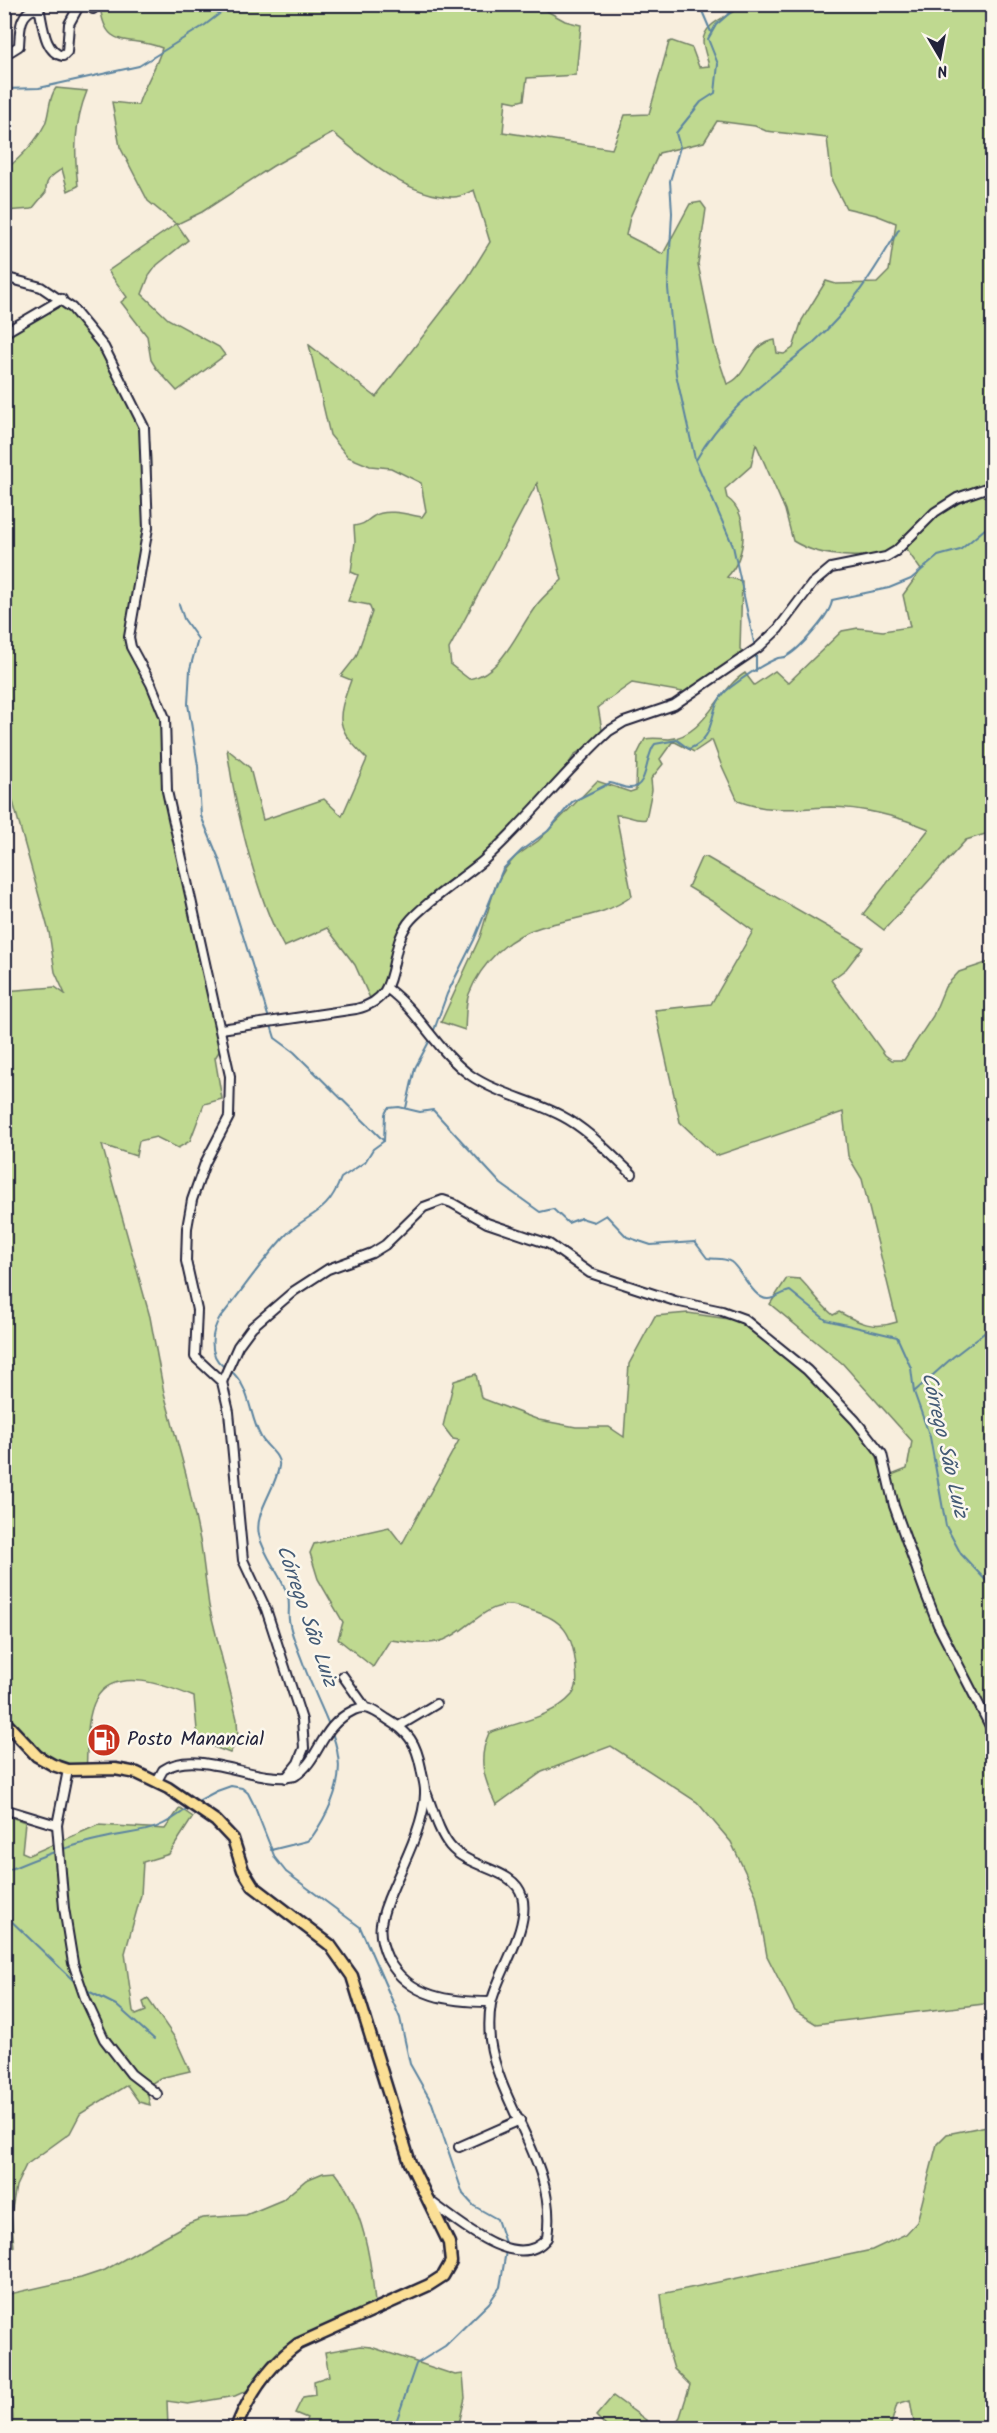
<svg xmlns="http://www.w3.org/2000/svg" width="997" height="2433" viewBox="0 0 997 2433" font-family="Kalam,sans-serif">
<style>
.green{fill:#bfd990;stroke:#707e66;stroke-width:1.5;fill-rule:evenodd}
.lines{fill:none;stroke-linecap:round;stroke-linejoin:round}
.stream{stroke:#5c84a0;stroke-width:2}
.minor-casing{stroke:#22223b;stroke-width:12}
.major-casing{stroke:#22223b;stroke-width:15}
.minor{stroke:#fbf7ec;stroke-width:8}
.major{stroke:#fbdf96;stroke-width:10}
.labels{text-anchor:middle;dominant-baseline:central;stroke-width:5;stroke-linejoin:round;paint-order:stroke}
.poi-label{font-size:20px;fill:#22223b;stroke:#fbf7ec;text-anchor:start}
.water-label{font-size:21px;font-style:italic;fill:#445b76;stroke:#fbf7ec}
</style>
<rect width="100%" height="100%" fill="#f8eedd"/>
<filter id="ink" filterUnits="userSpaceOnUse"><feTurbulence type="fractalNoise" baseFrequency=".0167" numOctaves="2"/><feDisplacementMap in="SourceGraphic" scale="12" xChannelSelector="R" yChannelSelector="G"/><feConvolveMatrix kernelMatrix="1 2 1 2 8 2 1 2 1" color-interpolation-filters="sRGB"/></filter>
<g filter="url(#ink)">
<!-- green -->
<g class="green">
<path d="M100,5H536L565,21L581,25L576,75L527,78L524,100L516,102L506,100L503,132L612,149L625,115L649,114L669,42L672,41L692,48L699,67L709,66C707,58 704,50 703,42C703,22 731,16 743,5H992V832L966,840L884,930L863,914L929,829C900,817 861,807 830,807C798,808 769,813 738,801L721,764L712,740L694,752L673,741L660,759L663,764L651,779L652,790L646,819C636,822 627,814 616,815L632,896C603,917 575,917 541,927C509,936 481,963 469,994C465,1004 466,1019 465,1030L441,1022L480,937L496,884L505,869L515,857L538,841L597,781L630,792L636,790L637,755L645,739C654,737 660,739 669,739C705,736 717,690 745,673L754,685L775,671L788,683L842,631L858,628L883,631L910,627L903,595L921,570L907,550C873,559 823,560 793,541L785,510L756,444L751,466L725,489L727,498C751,514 746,558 727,577L742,581L740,649L748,657L694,694L632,683L598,707L603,736L575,754L532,819L458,886L413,921L402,937L387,988L373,1005L355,965L327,928L284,947C256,897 235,807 227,749L250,768L263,820L324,799L342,816L367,759C335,727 336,721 351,680L341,676L356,657L372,612L369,605L348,601L358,575L351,572L355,542L354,526C367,524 365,521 374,516C386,508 410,515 422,517L426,511L421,483L391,468L370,466L348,457L330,435L309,345L376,397L467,279L490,242L474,190C467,193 459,198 452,197C407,196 366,160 333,133L273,166L202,212L177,224L188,240L157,265L149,276L142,294L168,319L219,347L225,355L177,391L156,368L151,360L147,336L121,302L127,297L108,271L176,224L148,201L120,147L112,102L138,105C144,85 156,69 162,48C130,34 105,53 100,5ZM717,121L755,126L766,131L827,138L832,181L846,208L876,215L896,223L889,271L877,283L836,284L826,281L802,320L793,348L784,354L777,353L775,340C748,343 750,376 727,384L715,348L698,264L706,209L701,202L690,204L663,254L626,235L630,217L659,153L704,142ZM537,483L562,580C552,589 540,599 533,610C515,635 502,673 469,679L451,665L449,649Z"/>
<path d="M56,88L87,91C74,123 74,153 78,186L68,191L62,169C52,176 45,179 46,192L32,209L5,211V170C20,158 36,142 45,124C50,112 48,98 56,88Z"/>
<path d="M63,302L87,329L147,427C159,480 139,573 132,629L134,646L164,722L175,826L220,1050L215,1058L222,1099L204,1104L190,1141L178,1148L156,1137L139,1141L136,1156L102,1145L150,1317L164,1393L186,1474L201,1545L209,1606L237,1719L238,1739L230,1753L198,1741L194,1697C168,1686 114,1665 96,1699C85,1719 88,1750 86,1773C50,1767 26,1743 5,1714V991L55,987L65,994L55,972L49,932L12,798L5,799L4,332Z"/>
<path d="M706,857L863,947L846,969L831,980L885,1055L892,1060H904L933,1016L945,987L959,972L992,961V1495L985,1500L992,1509V2003L816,2024L795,2011L767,1956L756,1895L731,1842L697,1802L611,1746L542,1772L496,1805C484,1779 477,1760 489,1733C515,1723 553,1717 572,1695C578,1688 577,1677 576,1668C573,1634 564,1619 530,1610C525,1609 518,1606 512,1605C483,1604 468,1631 444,1640C426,1646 409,1642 390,1640L373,1667L338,1639L343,1622L318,1579L310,1553L314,1544L389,1527L402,1544L459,1440L453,1439L443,1426L454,1381L476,1374L481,1398L539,1420L576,1427H609L624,1437L629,1364L655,1316L688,1313L742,1321L858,1417C872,1435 882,1453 889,1476L907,1469L912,1441L843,1364L770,1304L787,1278L800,1279C812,1291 820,1304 833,1315L839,1312C859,1323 874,1330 897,1322L862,1179L848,1156L843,1112L716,1156L680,1122L655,1010L711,1004L753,931L715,903L688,887L701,858Z"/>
<polygon points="180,1808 193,1817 169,1854 143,1862 141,1895 125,1953 133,2011 136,2015 146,2011 143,2002 148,1999 175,2038 190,2071 160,2078 146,2087 150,2105 139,2102 127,2085 80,2114 70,2133 26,2165 16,2186 11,2214 14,2247 5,2252 5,1815 25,1822 22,1852 29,1855 98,1825 165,1829"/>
<polygon points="992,2125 992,2428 915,2428 910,2400 897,2404 890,2428 608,2428 596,2416 613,2396 653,2425 672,2428 680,2417 690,2385 674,2369 667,2346 661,2294 872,2250 906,2234 917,2222 937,2144 947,2134"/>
<path d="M335,2172C363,2208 371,2258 375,2303L286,2347L253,2388L235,2396L188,2404L167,2401L168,2428H5L13,2420L11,2392L5,2380V2295L81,2278L105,2270L187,2224L202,2218L246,2215L282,2200L306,2180L323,2173Z"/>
<polygon points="360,2346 371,2347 455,2375 463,2374 465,2398 458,2428 303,2428 307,2418 295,2413 303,2397 315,2395 314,2381 329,2376 325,2352"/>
</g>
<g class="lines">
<!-- stream -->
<g class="stream">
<polyline points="699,4 711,32"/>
<polyline points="740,4 716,25 708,39 718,64 715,93 701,102 676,133 680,147 670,181 672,213 668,288 676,374 695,459 733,546 755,647"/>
<polyline points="4,89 39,88 139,66 205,25 232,4"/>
<path d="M696,460C726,407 769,380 814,342C850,310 875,270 899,229"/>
<polyline points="179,604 184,619 198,639 190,669 188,704 198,766 201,816 219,859 275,1038 294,1052 383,1140"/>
<polyline points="756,671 756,653"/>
<path d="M433,1033L447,994L474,940L503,869L522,850L548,831L572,802L610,783C617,784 623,788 630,788C649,788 645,754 655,744L677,740L689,749C722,735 703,707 731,687C744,677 763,664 778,658C781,657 785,658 787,656C800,649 832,613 832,600L889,588L911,579L938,556L960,550L992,523"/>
<polyline points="406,1108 415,1068 431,1038"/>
<path d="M384,1141L385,1114L388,1108L399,1107L420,1112L433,1110L501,1184L540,1212L553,1209L568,1223L581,1218L594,1222L606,1215L627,1237L651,1245L695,1242L707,1258C715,1260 723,1257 731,1262C741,1269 754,1300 768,1299C775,1299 783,1292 790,1291L826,1320L897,1337L911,1368L914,1392L930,1437L946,1526L961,1554L992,1587"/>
<path d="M223,1366C208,1355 211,1331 220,1318C241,1292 261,1262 284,1237C308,1211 326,1218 341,1178L365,1162L373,1149L384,1141"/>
<path d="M231,1371C251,1388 249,1416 261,1437C266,1447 281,1455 279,1466C276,1489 254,1512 259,1535C264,1557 282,1575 288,1597C290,1604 288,1613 289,1620C291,1635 298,1649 303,1663C329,1735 364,1762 312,1837L307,1841L271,1850"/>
<polyline points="914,1392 953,1357 992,1327"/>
<polyline points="196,1802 217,1791 231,1786 242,1788 248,1793 254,1805 275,1858 286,1872 360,1927 400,2018 410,2064 432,2103 463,2194 474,2206 497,2219 506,2246"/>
<path d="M4,1872C36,1858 67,1846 100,1839C141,1829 153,1836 189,1807"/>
<polyline points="4,1914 77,1984"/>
<polyline points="84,1989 116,2005 154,2039"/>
<polyline points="394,2428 416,2364 445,2346 489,2303 500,2287 506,2251"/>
</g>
<defs>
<g id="minor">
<polyline points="92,4 93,9"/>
<path d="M4,47L11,51L19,46C20,31 19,13 35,9L40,12C43,26 45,53 63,56L67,52L69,24L80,4"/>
<polyline points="4,277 41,287 72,308 104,347 144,427 148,528 129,637 131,647 151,684 165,718 167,791 230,1076 229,1117 205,1163 192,1200 187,1228 186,1261 197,1310 195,1357 222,1382 229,1412 243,1560 266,1609 302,1720 304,1748 298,1763 286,1778"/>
<polyline points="4,333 62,299"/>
<path d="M388,989C421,1014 437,1051 470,1075C497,1094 533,1100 562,1116C589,1130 610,1154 632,1174"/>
<path d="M221,1029L356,1009C404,998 385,956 408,923C421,905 466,876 485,859C529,819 565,771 609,731L624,722L674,705L759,647L778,629L812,584L831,568L886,557L896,551L935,512L957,498L992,486"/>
<polyline points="222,1382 238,1346 252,1327 294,1291 328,1269 372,1253 385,1245 424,1207 443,1200 452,1203 487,1223 549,1244 590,1273 675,1301 722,1311 744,1319 807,1370 855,1420 882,1454 894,1506 925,1592 938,1625 992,1730"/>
<polyline points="343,1676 365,1707"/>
<polyline points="399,1726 436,1704"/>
<polyline points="68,1770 57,1825 64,1908 73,1963 85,1998 104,2039 131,2074 157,2094"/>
<path d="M157,1781L163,1770C198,1747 254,1784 295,1776C321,1759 319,1727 354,1710C367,1704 376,1712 387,1719C409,1732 416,1743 421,1768C422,1776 425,1783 425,1791C426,1817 407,1857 396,1881C390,1895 383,1909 381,1924C379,1936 383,1948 388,1959C409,1998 451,2002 491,2002"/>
<path d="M426,1792C433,1809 438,1831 450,1846C469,1869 514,1868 522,1896C531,1928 497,1974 491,2004C489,2015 489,2028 490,2040C500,2110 558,2163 547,2238C518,2275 456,2220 430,2201"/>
<polyline points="4,1809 57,1825"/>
<polyline points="459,2147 520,2120"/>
</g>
<path id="major" d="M4,1721L37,1756L53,1765L68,1770L115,1769L137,1773L168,1788L216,1821L233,1839L243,1870L253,1886L330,1945L352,1976L410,2163L449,2243L451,2262L443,2276L429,2285L298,2344C269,2365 249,2395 236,2428"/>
</defs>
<!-- minor casing -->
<use href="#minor" class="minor-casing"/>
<!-- major casing -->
<use href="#major" class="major-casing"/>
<!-- minor -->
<use href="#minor" class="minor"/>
<!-- major -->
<use href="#major" class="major"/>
</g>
</g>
<!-- icons -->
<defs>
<symbol id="fuel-disc" viewBox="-11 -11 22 22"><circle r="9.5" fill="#c8321e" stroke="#fbf7ec"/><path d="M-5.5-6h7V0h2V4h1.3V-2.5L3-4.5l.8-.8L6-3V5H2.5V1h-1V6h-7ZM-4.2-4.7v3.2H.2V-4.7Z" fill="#fff"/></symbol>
</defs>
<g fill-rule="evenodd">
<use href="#fuel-disc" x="85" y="1721" width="38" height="38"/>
</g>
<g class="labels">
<!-- poi labels -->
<g class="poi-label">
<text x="127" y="1740">Posto Manancial</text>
</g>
<!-- water labels -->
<g class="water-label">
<text transform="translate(944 1445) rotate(77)">Córrego São Luiz</text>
<text transform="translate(306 1616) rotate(71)">Córrego São Luiz</text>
</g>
</g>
<!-- margin -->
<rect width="997" height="2433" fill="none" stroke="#fbf7ec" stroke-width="24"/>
<rect x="12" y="12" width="973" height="2409" fill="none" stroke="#22223b" stroke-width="2" filter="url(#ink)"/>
<!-- north arrow -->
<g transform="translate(940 57) rotate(170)" stroke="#fbf7ec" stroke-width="4.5" paint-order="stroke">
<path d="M0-4.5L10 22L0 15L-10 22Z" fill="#22223b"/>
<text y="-9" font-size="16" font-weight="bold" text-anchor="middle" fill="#22223b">N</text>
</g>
</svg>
